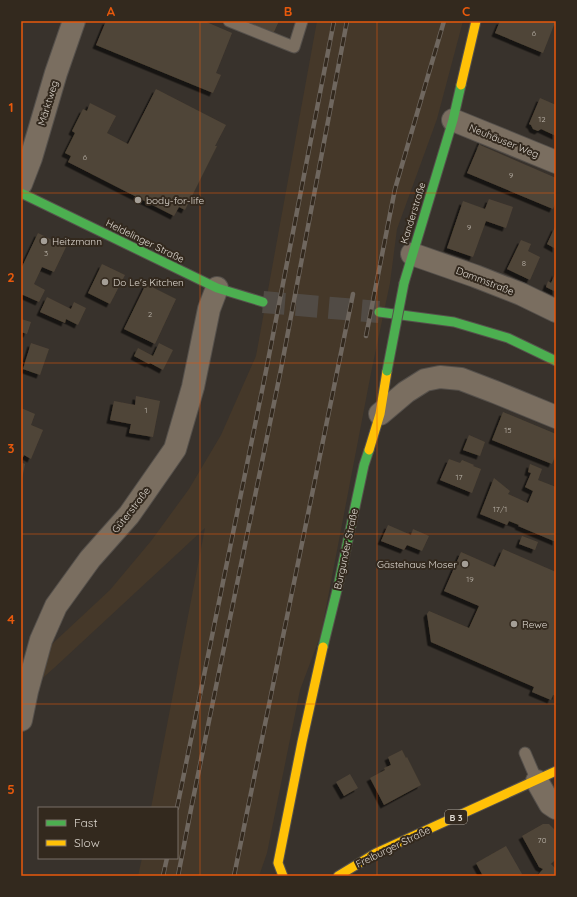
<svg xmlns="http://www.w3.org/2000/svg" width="577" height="897" viewBox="0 0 577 897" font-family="Quicksand,sans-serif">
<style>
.built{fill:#453829}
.building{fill:#504537;filter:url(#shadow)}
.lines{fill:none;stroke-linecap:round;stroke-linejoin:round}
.secondary-tunnel{stroke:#514b45;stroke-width:22;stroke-dasharray:22 11;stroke-linecap:butt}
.lane-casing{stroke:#55504b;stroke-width:13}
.street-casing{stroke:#55504b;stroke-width:24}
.fast-casing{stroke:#55504b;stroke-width:11}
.slow-casing{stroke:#55504b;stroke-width:11}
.lane{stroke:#7a6e60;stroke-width:11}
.street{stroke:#7a6e60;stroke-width:22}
.fast{stroke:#4caf50;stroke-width:9}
.slow{stroke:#ffc107;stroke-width:9}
.rail-casing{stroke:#6f675f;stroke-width:4.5}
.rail{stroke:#33291e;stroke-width:3;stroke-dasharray:9;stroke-linecap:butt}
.fast-bridge-casing{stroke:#55504b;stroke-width:11;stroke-linecap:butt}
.fast-bridge{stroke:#4caf50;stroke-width:9}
.grid{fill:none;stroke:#e8590c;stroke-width:1;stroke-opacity:0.55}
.poi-dot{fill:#a59f97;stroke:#33291e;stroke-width:1.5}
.labels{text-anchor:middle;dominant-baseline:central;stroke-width:4;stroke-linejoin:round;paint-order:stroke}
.number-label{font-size:8px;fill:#bbb4aa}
.shield{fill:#33291e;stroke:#aba49b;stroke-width:1}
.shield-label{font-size:9px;font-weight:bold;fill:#dfd9d1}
.street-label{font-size:10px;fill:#dfd9d1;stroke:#33291e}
.poi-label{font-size:10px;fill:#dfd9d1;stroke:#33291e;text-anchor:start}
.neatline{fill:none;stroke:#e8590c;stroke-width:1.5}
.grid-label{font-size:13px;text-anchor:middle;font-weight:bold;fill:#e8590c}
</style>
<defs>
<filter id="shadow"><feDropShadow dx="-3.5" dy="3.5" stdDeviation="0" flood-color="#0009"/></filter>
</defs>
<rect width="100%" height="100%" fill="#38322c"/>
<!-- built -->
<polygon class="built" points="317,21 463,21 437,119 397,229 390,283 371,373 321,634 300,690 267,853 259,876 138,876 142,858 177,858 177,808 151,808 205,528 54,668 21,697 21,673 110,590 151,541 189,489 221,435 256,356"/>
<!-- building -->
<g class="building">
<polygon points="106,21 204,21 232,33 216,73 221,75 213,93 96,45"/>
<polygon points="247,21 279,21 273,34 247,22"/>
<polygon points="500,21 545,21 547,22 548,21 556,21 556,26 554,25 543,53 495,33"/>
<polygon points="156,89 226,125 215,146 217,146 185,210 179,207 174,216 68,162 71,156 65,153 75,133 72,131 83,109 87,111 90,103 116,116 107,133 128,144"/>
<polygon points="540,98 556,105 556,136 541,129 538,131 533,129 531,125 529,124"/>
<polygon points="481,140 483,140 480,145 556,178 556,202 553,209 467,173"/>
<polygon points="489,199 513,207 506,228 486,221 473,257 447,248 463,201 485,209"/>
<polygon points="555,227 556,228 556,249 547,244"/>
<polygon points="38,233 66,247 54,272 42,267 34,284 45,290 39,302 21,294 21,269"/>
<polygon points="521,240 531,244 528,251 540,257 530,280 507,269"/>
<polygon points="102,264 125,275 110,304 88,293"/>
<polygon points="556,272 556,292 546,287 548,281 551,283"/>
<polygon points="146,284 176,299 155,344 124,329"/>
<polygon points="47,297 71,309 74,302 86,308 78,325 66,319 65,323 40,312"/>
<polygon points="21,319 31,322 27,334 21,332"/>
<polygon points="31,343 49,349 40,375 23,369"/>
<polygon points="159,343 173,350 163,370 150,363 149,364 134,356 138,348 153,356"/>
<polygon points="136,396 160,401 153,437 129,433 131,424 110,420 114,401 135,405"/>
<polygon points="21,408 35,414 31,425 43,430 31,459 24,455 21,462 25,464 22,479"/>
<polygon points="503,412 556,434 556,454 552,464 492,440"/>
<polygon points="469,435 485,442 480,456 463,450"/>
<polygon points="449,459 460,463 462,460 474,465 473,466 481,469 472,493 440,480"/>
<polygon points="530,464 542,469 538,480 556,487 556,542 518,526 519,525 509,521 507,525 480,514 494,478 510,491 508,494 528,503 533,491 525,487 531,473 528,472"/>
<polygon points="388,525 411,535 413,529 429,536 422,551 407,545 404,550 381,541"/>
<polygon points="522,536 538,542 535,550 519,544"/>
<polygon points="503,549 556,572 556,696 553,695 551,700 532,692 534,687 431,642 427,614 429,611 469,628 479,606 444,591 461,552 495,567"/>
<polygon points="402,750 406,758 407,757 421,785 384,805 370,778 385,770 384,768 391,765 388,757"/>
<polygon points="350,774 358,788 344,796 336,782"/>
<polygon points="543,824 549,824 556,831 556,859 551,864 556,869 556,876 537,876 543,869 539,867 522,836"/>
<polygon points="506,846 522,874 518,876 483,876 476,863"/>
</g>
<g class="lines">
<!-- secondary-tunnel -->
<polyline class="secondary-tunnel" points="263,302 379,312"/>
<defs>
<g id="lane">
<polyline points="229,21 294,47 302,21"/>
<polyline points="525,753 537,781"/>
</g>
<g id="street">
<polyline points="453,120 556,162"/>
<polyline points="21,184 31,158 56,73 74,21"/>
<polyline points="412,254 475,276 521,294 556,311"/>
<polyline points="380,414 406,392 425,380 440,377 461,379 495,392 556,417"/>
<polyline points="21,720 27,691 41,640 56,606 90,559 129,515 175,449 193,387 209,309 217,288"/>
<polyline points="537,781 550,804 556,808"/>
</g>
<g id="fast">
<polyline points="21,193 217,288 263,302"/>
<polyline points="404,283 453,120 461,85"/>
<polyline points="379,312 454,322 508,338 556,361"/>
<polyline points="323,647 339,582 364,465 369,450"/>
</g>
<g id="slow">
<polyline points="461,85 476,21"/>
<polyline points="369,450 380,414 387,371"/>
<polyline points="283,876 278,863 302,742 323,647"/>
<polyline points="338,876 376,853 556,771"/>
</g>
</defs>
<!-- lane casing -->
<use href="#lane" class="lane-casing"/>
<!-- street casing -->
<use href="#street" class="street-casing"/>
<!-- fast casing -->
<use href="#fast" class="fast-casing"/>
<!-- slow casing -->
<use href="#slow" class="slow-casing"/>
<!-- lane -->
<use href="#lane" class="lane"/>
<!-- street -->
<use href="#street" class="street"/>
<!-- fast -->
<use href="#fast" class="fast"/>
<!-- slow -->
<use href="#slow" class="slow"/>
<defs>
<g id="rail">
<polyline points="366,336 395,189 444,21"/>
<polyline points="177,808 266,371 334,21"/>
<polyline points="163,876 167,858"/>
<polyline points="178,876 192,804 281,369 347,21"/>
<polyline points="234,876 353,294"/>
</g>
</defs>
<!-- rail casing -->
<use href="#rail" class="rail-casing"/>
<!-- rail -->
<use href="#rail" class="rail"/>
<defs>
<polyline id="fast-bridge" points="387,371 404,283"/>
</defs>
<!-- fast-bridge casing -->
<use href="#fast-bridge" class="fast-bridge-casing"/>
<!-- fast-bridge -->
<use href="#fast-bridge" class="fast-bridge"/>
</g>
<!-- grid -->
<path class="grid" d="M200,21V876M377,21V876M21,193H556M21,363H556M21,534H556M21,704H556"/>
<!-- markers -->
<g class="poi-dot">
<circle cx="138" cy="200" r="4"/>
<circle cx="44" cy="241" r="4"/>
<circle cx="105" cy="282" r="4"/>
<circle cx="465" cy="564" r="4"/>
<circle cx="514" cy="624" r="4"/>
</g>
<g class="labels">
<!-- number labels -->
<g class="number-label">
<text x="534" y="33">6</text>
<text x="542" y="119">12</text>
<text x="85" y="157">6</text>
<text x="511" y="175">9</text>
<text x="469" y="227">9</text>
<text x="46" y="253">3</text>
<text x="524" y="263">8</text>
<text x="150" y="314">2</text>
<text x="146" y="410">1</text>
<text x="508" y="430">15</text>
<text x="459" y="477">17</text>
<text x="500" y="509">17/1</text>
<text x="470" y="579">19</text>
<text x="542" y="840">70</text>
</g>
<!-- shield labels -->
<rect class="shield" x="445" y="810" width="22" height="14" rx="3"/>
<g class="shield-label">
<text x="456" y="817">B 3</text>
</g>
<!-- street labels -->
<g class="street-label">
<text transform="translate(48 103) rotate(-73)">Märktweg</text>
<text transform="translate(504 141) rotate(22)">Neuhäuser Weg</text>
<text transform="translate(413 213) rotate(-73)">Kanderstraße</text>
<text transform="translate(145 241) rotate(26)">Heldelinger Straße</text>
<text transform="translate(485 281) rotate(21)">Dammstraße</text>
<text transform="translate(131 510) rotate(-52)">Güterstraße</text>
<text transform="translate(346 549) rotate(-78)">Burgunder Straße</text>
<text transform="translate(393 847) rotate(-26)">Freiburger Straße</text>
</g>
<!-- poi labels -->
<g class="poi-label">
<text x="146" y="200">body-for-life</text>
<text x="52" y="241">Heitzmann</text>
<text x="113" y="282">Do Le's Kitchen</text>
<text x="457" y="564" text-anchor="end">Gästehaus Moser</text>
<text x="522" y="624">Rewe</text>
</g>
</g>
<!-- border -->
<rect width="577" height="897" fill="none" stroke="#33291e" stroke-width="44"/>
<!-- legend -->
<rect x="38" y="807" width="140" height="52" fill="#33291e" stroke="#786f66"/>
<rect x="46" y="820" width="20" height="6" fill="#4caf50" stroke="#786f66"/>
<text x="74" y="827" font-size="12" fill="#dfd9d1">Fast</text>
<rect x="46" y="840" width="20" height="6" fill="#ffc107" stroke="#786f66"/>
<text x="74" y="847" font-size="12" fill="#dfd9d1">Slow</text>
<rect x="22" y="22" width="533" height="853" class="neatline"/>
<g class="grid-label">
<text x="111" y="16">A</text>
<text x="288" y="16">B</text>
<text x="466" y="16">C</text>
<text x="11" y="112">1</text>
<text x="11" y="282">2</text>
<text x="11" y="453">3</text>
<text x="11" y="624">4</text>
<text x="11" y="794">5</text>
</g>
</svg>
